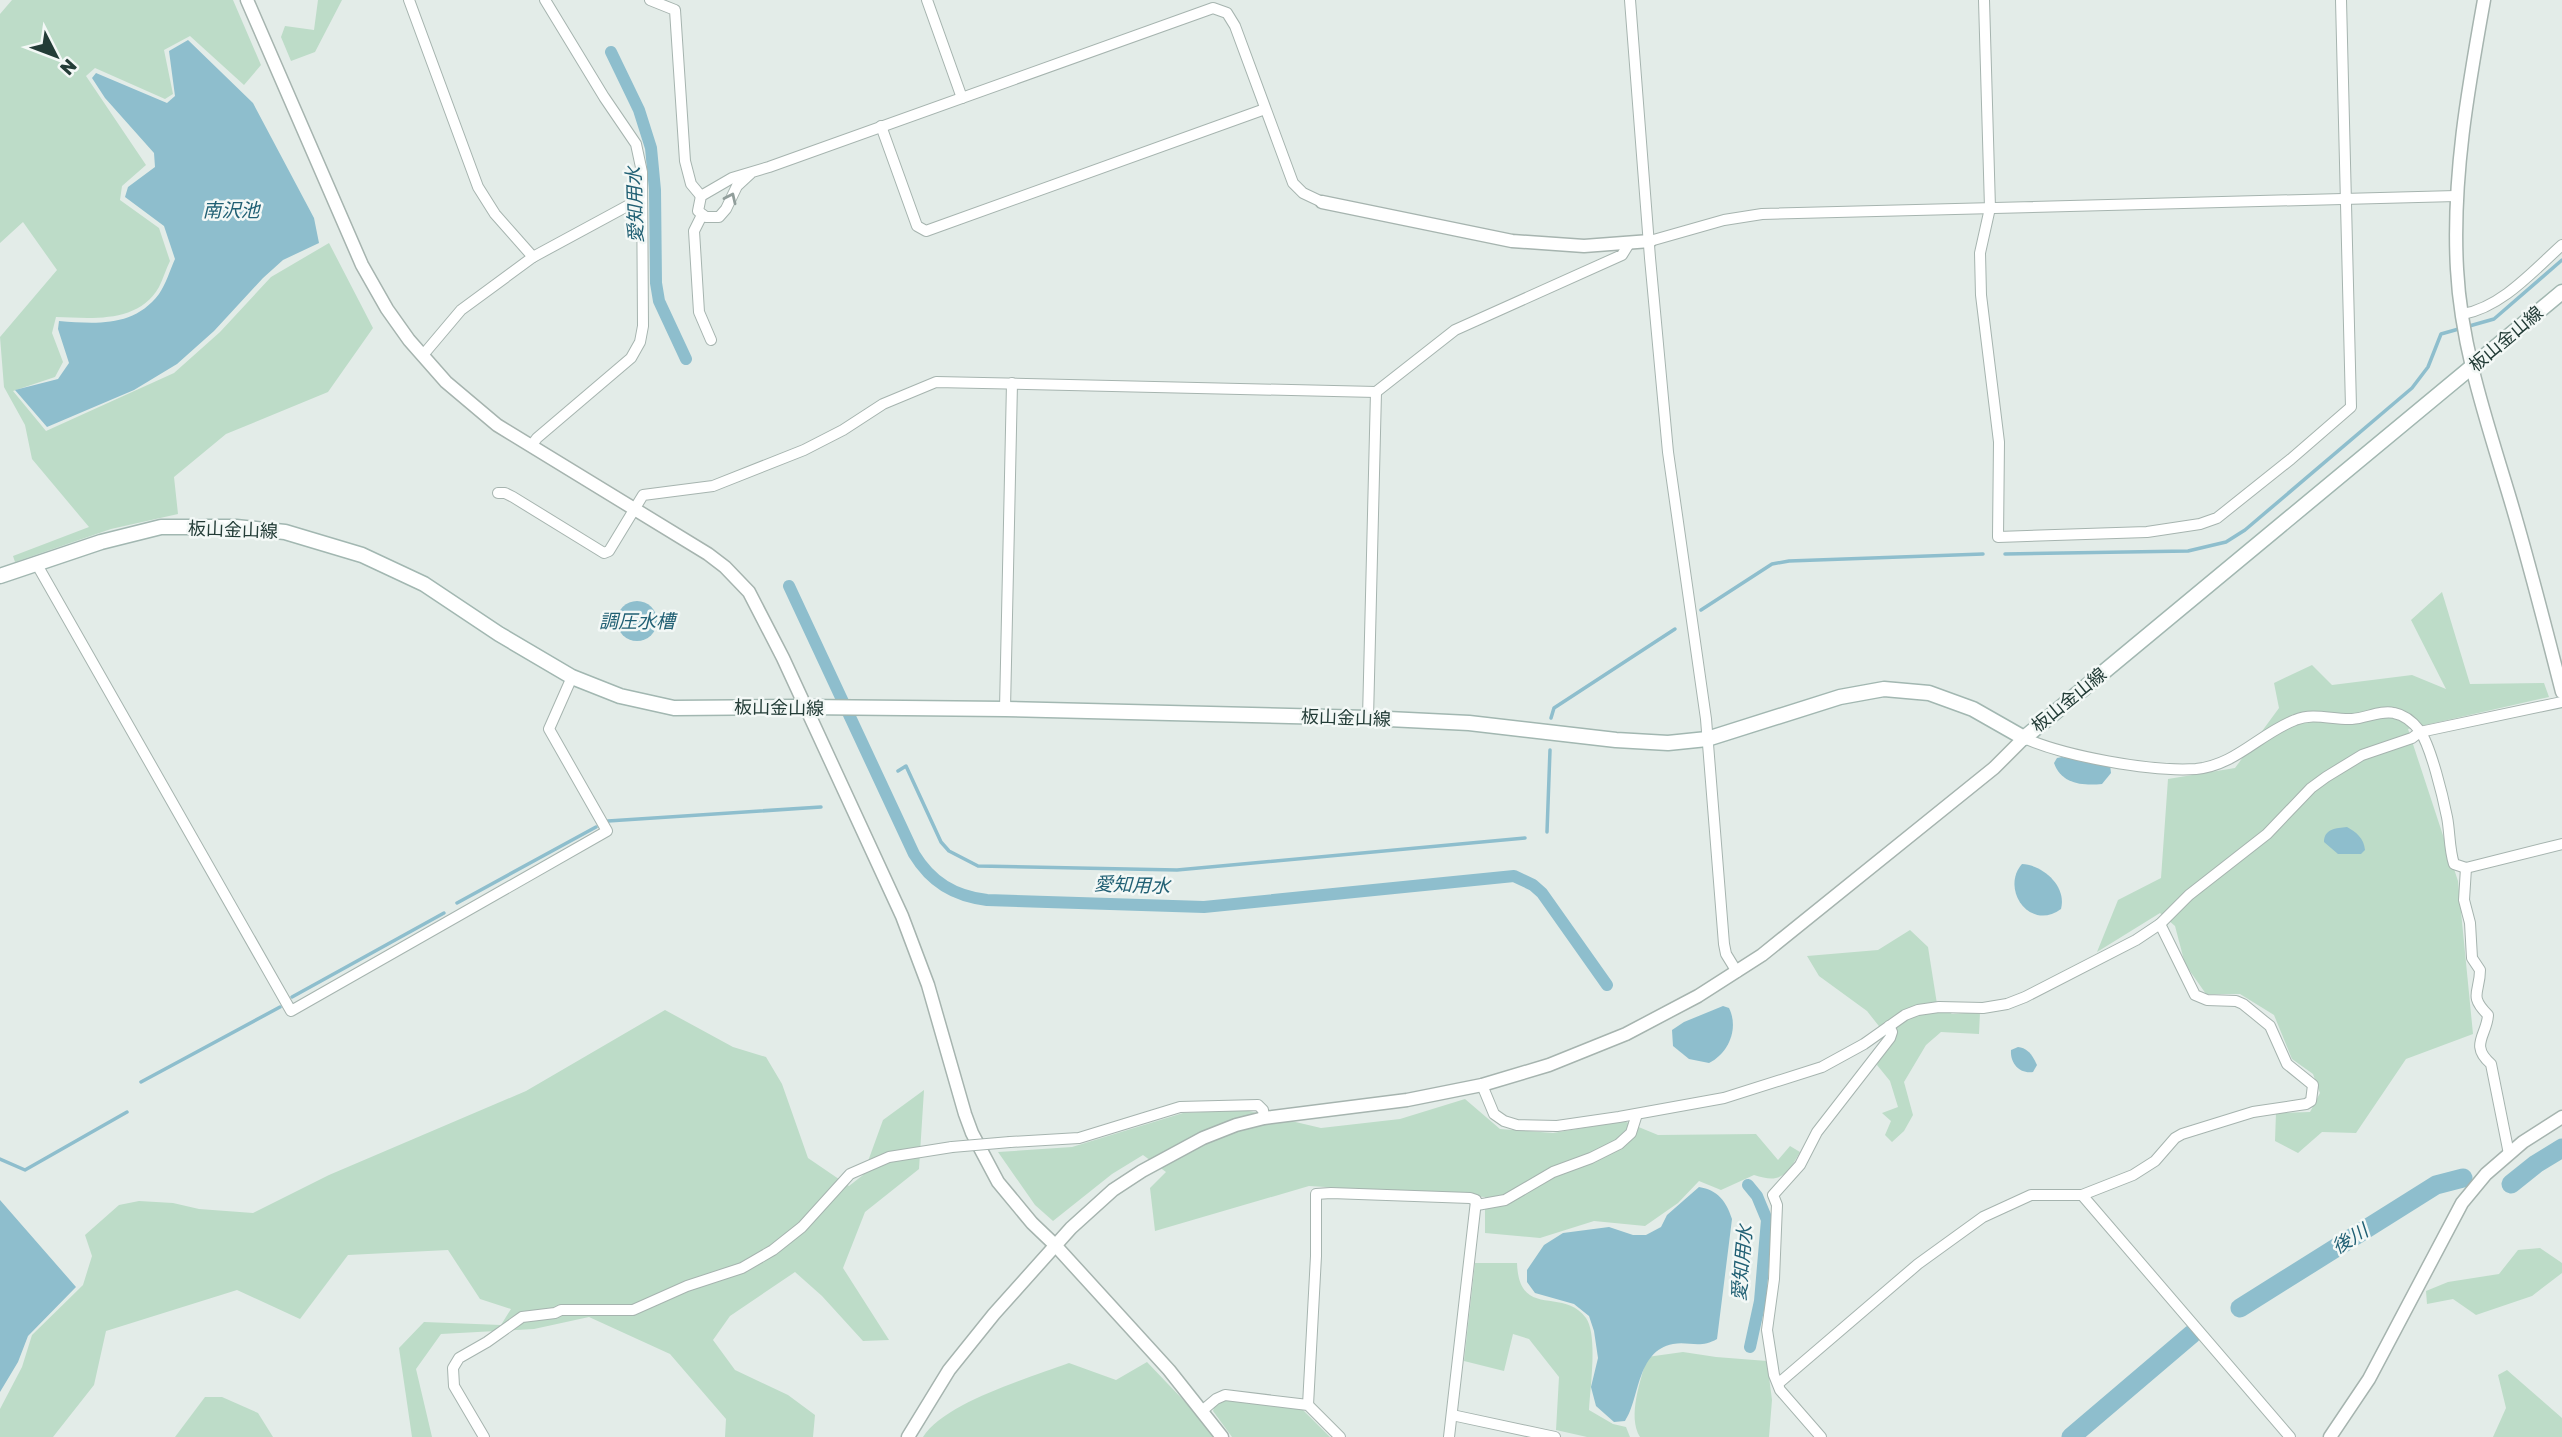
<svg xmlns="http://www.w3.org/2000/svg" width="2562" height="1437" viewBox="0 0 2562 1437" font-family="Rubik,'Noto Sans JP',sans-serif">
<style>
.green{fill:#bddcc8}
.water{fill:#8ebecd}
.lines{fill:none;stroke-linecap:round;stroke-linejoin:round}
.stream{stroke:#8ebecd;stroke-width:3.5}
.canal{stroke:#8ebecd;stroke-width:12}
.river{stroke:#8ebecd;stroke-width:19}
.minor-casing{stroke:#a6b4af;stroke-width:12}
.tertiary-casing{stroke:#a6b4af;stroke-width:15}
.secondary-casing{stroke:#a2b7b1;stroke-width:17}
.minor{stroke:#fff;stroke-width:10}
.tertiary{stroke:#fff;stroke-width:12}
.secondary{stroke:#fff;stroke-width:14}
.minor-bridge-casing{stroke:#a6b4af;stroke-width:12;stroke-linecap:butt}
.minor-bridge{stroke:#fff;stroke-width:10}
.oneway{stroke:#919e9b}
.labels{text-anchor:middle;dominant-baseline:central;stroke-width:5;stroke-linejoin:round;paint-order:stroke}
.street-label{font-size:18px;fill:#233c37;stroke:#f3f8f6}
.water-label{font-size:19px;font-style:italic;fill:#216074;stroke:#f3f8f6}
</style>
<rect width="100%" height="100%" fill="#e3ece8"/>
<!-- green -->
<g class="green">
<path d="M12,0H233L261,65L244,85L190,36L164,50L173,94L165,99L95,68L86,76L146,165L122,186L120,200L159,228L170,261C166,269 163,279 159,287C138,324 91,318 56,317L52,333L63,362L55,377L13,391L46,431L174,373L220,332L271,277L329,243L373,328L328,392L226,434L174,477L178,514L111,529L15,562L13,556L89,527L32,459L25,425L4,387L0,337L57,270L23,222L0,243V14Z"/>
<polygon points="318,0 342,0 315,52 291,61 281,37 285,26 314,30"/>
<polygon points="2442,592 2470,684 2544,683 2549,697 2408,729 2458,881 2473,1034 2406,1059 2356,1133 2322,1132 2298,1153 2275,1141 2276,1113 2310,1112 2320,1093 2313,1074 2292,1059 2274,1015 2240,994 2206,994 2185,964 2175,926 2160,913 2097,952 2118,900 2161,878 2168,779 2235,768 2279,708 2274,683 2312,665 2332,685 2412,675 2446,689 2411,620"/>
<polygon points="1910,930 1928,947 1937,1004 1952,1014 1980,1012 1979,1034 1941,1032 1926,1045 1904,1082 1913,1115 1904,1131 1892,1142 1885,1135 1891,1121 1882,1113 1898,1107 1890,1081 1877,1065 1886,1035 1867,1011 1819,976 1807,956 1878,950"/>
<polygon points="665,1010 733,1047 766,1057 782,1084 808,1158 849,1186 863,1175 883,1120 924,1090 919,1169 865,1212 843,1268 889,1340 863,1341 822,1296 795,1272 730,1316 713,1340 735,1370 788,1395 815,1415 813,1437 725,1437 726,1419 670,1354 589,1317 534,1329 441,1334 416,1369 432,1437 412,1437 399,1348 424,1322 501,1325 511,1309 480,1299 448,1250 348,1255 300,1319 237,1290 106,1331 94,1385 53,1437 0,1437 0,1409 22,1367 32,1335 83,1285 92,1256 85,1235 119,1205 139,1201 173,1203 199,1209 253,1213 329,1175 526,1091"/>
<path d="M1465,1099L1500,1129L1553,1133L1624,1121L1658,1135L1756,1134L1778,1160L1790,1146L1800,1152C1787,1175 1781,1184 1754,1175L1721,1190L1699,1181L1678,1203L1645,1226L1594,1221L1540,1238L1485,1233V1197L1309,1186L1155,1231L1150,1188L1166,1172L1143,1155L1112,1174L1053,1221L1035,1205L998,1152L1072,1147L1183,1113L1245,1110L1321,1128L1400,1119Z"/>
<polygon points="2540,1248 2562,1263 2562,1273 2532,1296 2476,1315 2453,1299 2427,1304 2426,1291 2448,1282 2499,1274 2518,1250"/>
<path d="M1475,1263H1517C1519,1320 1563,1286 1586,1318C1598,1335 1590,1389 1589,1410L1613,1424L1626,1427L1630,1437H1587L1556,1430L1559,1377L1529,1339L1513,1334L1504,1371L1464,1361Z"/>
<path d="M1683,1352L1716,1357L1767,1361L1772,1400L1769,1437H1640C1627,1416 1641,1380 1647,1357Z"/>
<path d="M1147,1362L1209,1427L1214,1437H923C945,1402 1029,1378 1069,1363L1116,1380Z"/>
<polygon points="2507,1370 2562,1418 2562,1437 2493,1437 2506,1408 2498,1375"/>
<polygon points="205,1397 222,1397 258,1413 273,1437 175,1437"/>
<polygon points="1224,1399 1299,1406 1330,1437 1232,1437 1213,1411 1215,1405"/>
</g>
<!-- water -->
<g class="water">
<path d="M188,40L253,103L314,218L319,243L283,260L263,278L214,331L177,364L134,390L47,427L15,390L58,379L69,363L58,329L59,321C97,324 134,327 159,294C166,284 170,270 175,259L164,226L125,197L128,187L155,167L154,153L105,98L92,78L96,73L167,103L175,96L169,51Z"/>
<circle cx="637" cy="621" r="20"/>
<path d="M2062,757L2110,765L2111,773L2102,784C2083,786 2061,784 2054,763L2057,758Z"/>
<path d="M2347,827C2356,832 2364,838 2365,850L2361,854H2338L2324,842C2324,829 2336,828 2347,827Z"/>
<path d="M2022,864C2043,865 2067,886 2061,909C2030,932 2000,889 2022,864Z"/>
<path d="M1723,1006L1729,1008C1739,1028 1729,1053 1709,1063L1689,1059L1673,1046L1672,1030L1684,1022Z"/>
<path d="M2018,1047C2028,1048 2033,1056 2037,1065L2033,1072C2019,1074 2010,1063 2011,1050Z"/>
<path d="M1699,1187C1718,1190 1726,1201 1732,1219L1717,1339C1700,1349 1689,1341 1673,1344C1636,1351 1640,1399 1625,1421L1614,1422L1596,1406L1591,1387L1598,1358L1594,1331L1589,1316L1574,1304L1535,1293L1527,1282V1270L1544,1245L1563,1233L1609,1227L1633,1235H1646L1661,1227L1667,1215Z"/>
<polygon points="0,1200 76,1287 28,1336 18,1362 0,1392"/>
</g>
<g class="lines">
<!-- stream -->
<g class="stream">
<polyline points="2005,554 2188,551 2226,542 2245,530 2412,388 2428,367 2441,334 2494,319 2562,260"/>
<polyline points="1701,610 1772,564 1789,561 1983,554"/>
<polyline points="1551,718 1554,708 1675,629"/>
<polyline points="898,771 906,766 941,842 949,851 978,866 1177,870 1525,838"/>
<polyline points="608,821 821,807"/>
<polyline points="1547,832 1550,750"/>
<polyline points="457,903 596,827"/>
<polyline points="292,997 444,913"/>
<polyline points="141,1082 280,1007"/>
<polyline points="0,1159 25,1170 127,1112"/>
</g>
<!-- canal -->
<g class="canal">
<polyline points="611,52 639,110 651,148 655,190 656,283 659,301 686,359"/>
<path d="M789,586L914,854C931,882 954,896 987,900L1204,907L1514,876L1533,885L1542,893L1607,985"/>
<polyline points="1748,1185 1757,1196 1767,1220 1760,1301 1750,1347"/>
</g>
<!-- river -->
<g class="river">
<polyline points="2511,1184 2536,1164 2562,1148"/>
<polyline points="2240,1308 2436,1185 2463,1178"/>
<polyline points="2071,1437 2192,1334"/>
</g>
<defs>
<g id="minor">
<polyline points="409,0 478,187 495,214 533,257"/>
<polyline points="650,0 675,10 685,161 691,184 701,196"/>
<polyline points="927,0 962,98"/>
<polyline points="1630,0 1650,258 1668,452 1706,719 1724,944 1726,954 1737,972"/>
<polyline points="1984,0 1990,208 1980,253 1981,295 1999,442 1998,537 2147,532 2200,524 2217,518 2291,459 2351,407 2341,0"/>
<polyline points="881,126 917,226 926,231 1265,109"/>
<polyline points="751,173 737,186 726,209 719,217 706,217 698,211 701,196 732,178 769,167 1213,8 1227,13 1235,26 1293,183 1303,193 1322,202"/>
<polyline points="702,215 694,231 699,312 711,340"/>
<polyline points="1650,241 1724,220 1762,214 2456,196"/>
<path d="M2463,314C2502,307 2533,271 2562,245"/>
<polyline points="423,355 461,310 533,257 642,198"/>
<polyline points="531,446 537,438 631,358 640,342 643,326 642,172 636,144 604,97 545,0"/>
<polyline points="498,493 505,493 513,497 604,553 609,551 643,495 713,486 804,450 843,430 883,404 936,382 1376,392 1455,330 1622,255 1630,242"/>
<polyline points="38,562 40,570 291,1011 607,831 549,729 572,677"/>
<polyline points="1005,709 1012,383"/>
<polyline points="1368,718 1376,392"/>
<path d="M2024,738C2065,756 2150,772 2196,769C2236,765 2259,734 2295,720C2314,712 2332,720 2352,719C2366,718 2381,710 2394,713C2405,715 2413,722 2420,731C2431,747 2443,797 2447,817C2450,832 2449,849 2454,864L2466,868L2562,844"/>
<path d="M2466,868L2464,900L2470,923L2472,958L2480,970C2480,993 2468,995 2488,1015C2487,1035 2469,1045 2491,1064L2509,1154"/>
<polyline points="1482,1085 1494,1114 1504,1121 1517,1125 1557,1126 1619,1117 1724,1098 1822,1067 1864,1044 1905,1015 1918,1010 1939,1007 1983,1008 2007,1004 2025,997 2136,940 2160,924 2189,895 2267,834 2311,788 2326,777 2362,755 2412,738 2420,732 2562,702"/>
<polyline points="1010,1142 1079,1138 1180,1107 1258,1105 1263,1110 1264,1118"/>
<polyline points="2082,1195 2290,1437"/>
<polyline points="1779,1383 1918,1264 1983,1217 2031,1195 2082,1195 2133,1175 2155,1161 2175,1138 2182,1134 2253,1112 2306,1104 2311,1101 2313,1085 2287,1064 2270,1026 2243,1004 2236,1001 2207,1000 2195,995 2160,924"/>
<polyline points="1308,1405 1316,1256 1316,1194 1331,1193 1470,1198 1476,1200 1477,1205 1505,1200 1553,1172 1591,1158 1619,1144 1631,1133 1637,1114"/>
<polyline points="1203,1410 1216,1399 1225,1395 1308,1405 1340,1437"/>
<polyline points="1452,1415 1555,1437"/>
<polyline points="484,1437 454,1386 453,1368 459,1358 487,1342 522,1317 555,1313 561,1310 633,1310 687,1286 742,1268 773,1250 802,1227 850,1174 889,1157 952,1147"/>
<polyline points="1449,1437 1476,1201"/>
<polyline points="1821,1437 1780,1390 1774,1375 1767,1330 1774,1279 1777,1205 1773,1195 1800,1165 1817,1132 1890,1038 1892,1032 1889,1026"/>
</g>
<g id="tertiary">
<polyline points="247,0 362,265 387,309 409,340 446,382 497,425 708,554 725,567 749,592 783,658 902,916 928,985 965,1114 972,1133 998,1182 1032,1223 1055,1245 1169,1370 1222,1437"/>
<path d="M2484,0C2468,89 2452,178 2457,269C2461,346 2486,419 2508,492C2528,558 2545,625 2562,692"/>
<polyline points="1322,202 1512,241 1584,246 1650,241"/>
<polyline points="908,1437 949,1370 994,1314 1071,1228 1113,1190 1142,1171 1203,1138 1236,1125 1264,1118 1407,1100 1482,1085 1549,1065 1626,1034 1698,996 1762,955 1994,768 2024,738"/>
<polyline points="2330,1437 2369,1379 2462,1203 2486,1174 2523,1142 2562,1117"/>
</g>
<polyline id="secondary" points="0,576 101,542 161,527 236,527 285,532 362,555 424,584 499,634 572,677 620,696 674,708 804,707 1005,709 1368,718 1469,723 1616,740 1668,743 1707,739 1840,697 1884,689 1929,693 1973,709 2024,738 2562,292"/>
</defs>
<!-- minor casing -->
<use href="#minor" class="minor-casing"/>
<!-- tertiary casing -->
<use href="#tertiary" class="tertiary-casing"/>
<!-- secondary casing -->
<use href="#secondary" class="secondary-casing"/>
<!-- minor -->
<use href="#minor" class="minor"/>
<!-- tertiary -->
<use href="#tertiary" class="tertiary"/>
<!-- secondary -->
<use href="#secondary" class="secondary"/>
<defs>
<polyline id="minor-bridge" points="952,1147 1010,1142"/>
</defs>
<!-- minor-bridge casing -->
<use href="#minor-bridge" class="minor-bridge-casing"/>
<!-- minor-bridge -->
<use href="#minor-bridge" class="minor-bridge"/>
</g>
<!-- one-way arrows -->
<defs><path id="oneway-chevron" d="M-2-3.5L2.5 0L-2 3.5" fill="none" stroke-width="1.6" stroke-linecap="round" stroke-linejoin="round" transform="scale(1.75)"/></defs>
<use class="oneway" href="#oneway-chevron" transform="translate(731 198) rotate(-65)"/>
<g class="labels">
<!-- street labels -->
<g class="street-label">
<text transform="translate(2506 339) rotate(-40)">板山金山線</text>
<text transform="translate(233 530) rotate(2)">板山金山線</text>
<text transform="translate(2069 700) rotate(-39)">板山金山線</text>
<text transform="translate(779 708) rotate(1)">板山金山線</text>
<text transform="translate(1346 718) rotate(2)">板山金山線</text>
</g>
<!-- water labels -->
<g class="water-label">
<text transform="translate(635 205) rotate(-92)">愛知用水</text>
<text x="231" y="210">南沢池</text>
<text x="637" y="621">調圧水槽</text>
<text transform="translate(1132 885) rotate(2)">愛知用水</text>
<text transform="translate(2350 1239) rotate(-32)">後川</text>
<text transform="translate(1742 1263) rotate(-85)">愛知用水</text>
</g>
</g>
<!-- north arrow -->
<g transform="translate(56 56) rotate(132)" stroke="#f3f8f6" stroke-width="5" paint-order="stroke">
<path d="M0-5L12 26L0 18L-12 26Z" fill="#233c37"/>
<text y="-10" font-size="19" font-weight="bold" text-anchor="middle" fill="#233c37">N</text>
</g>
</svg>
